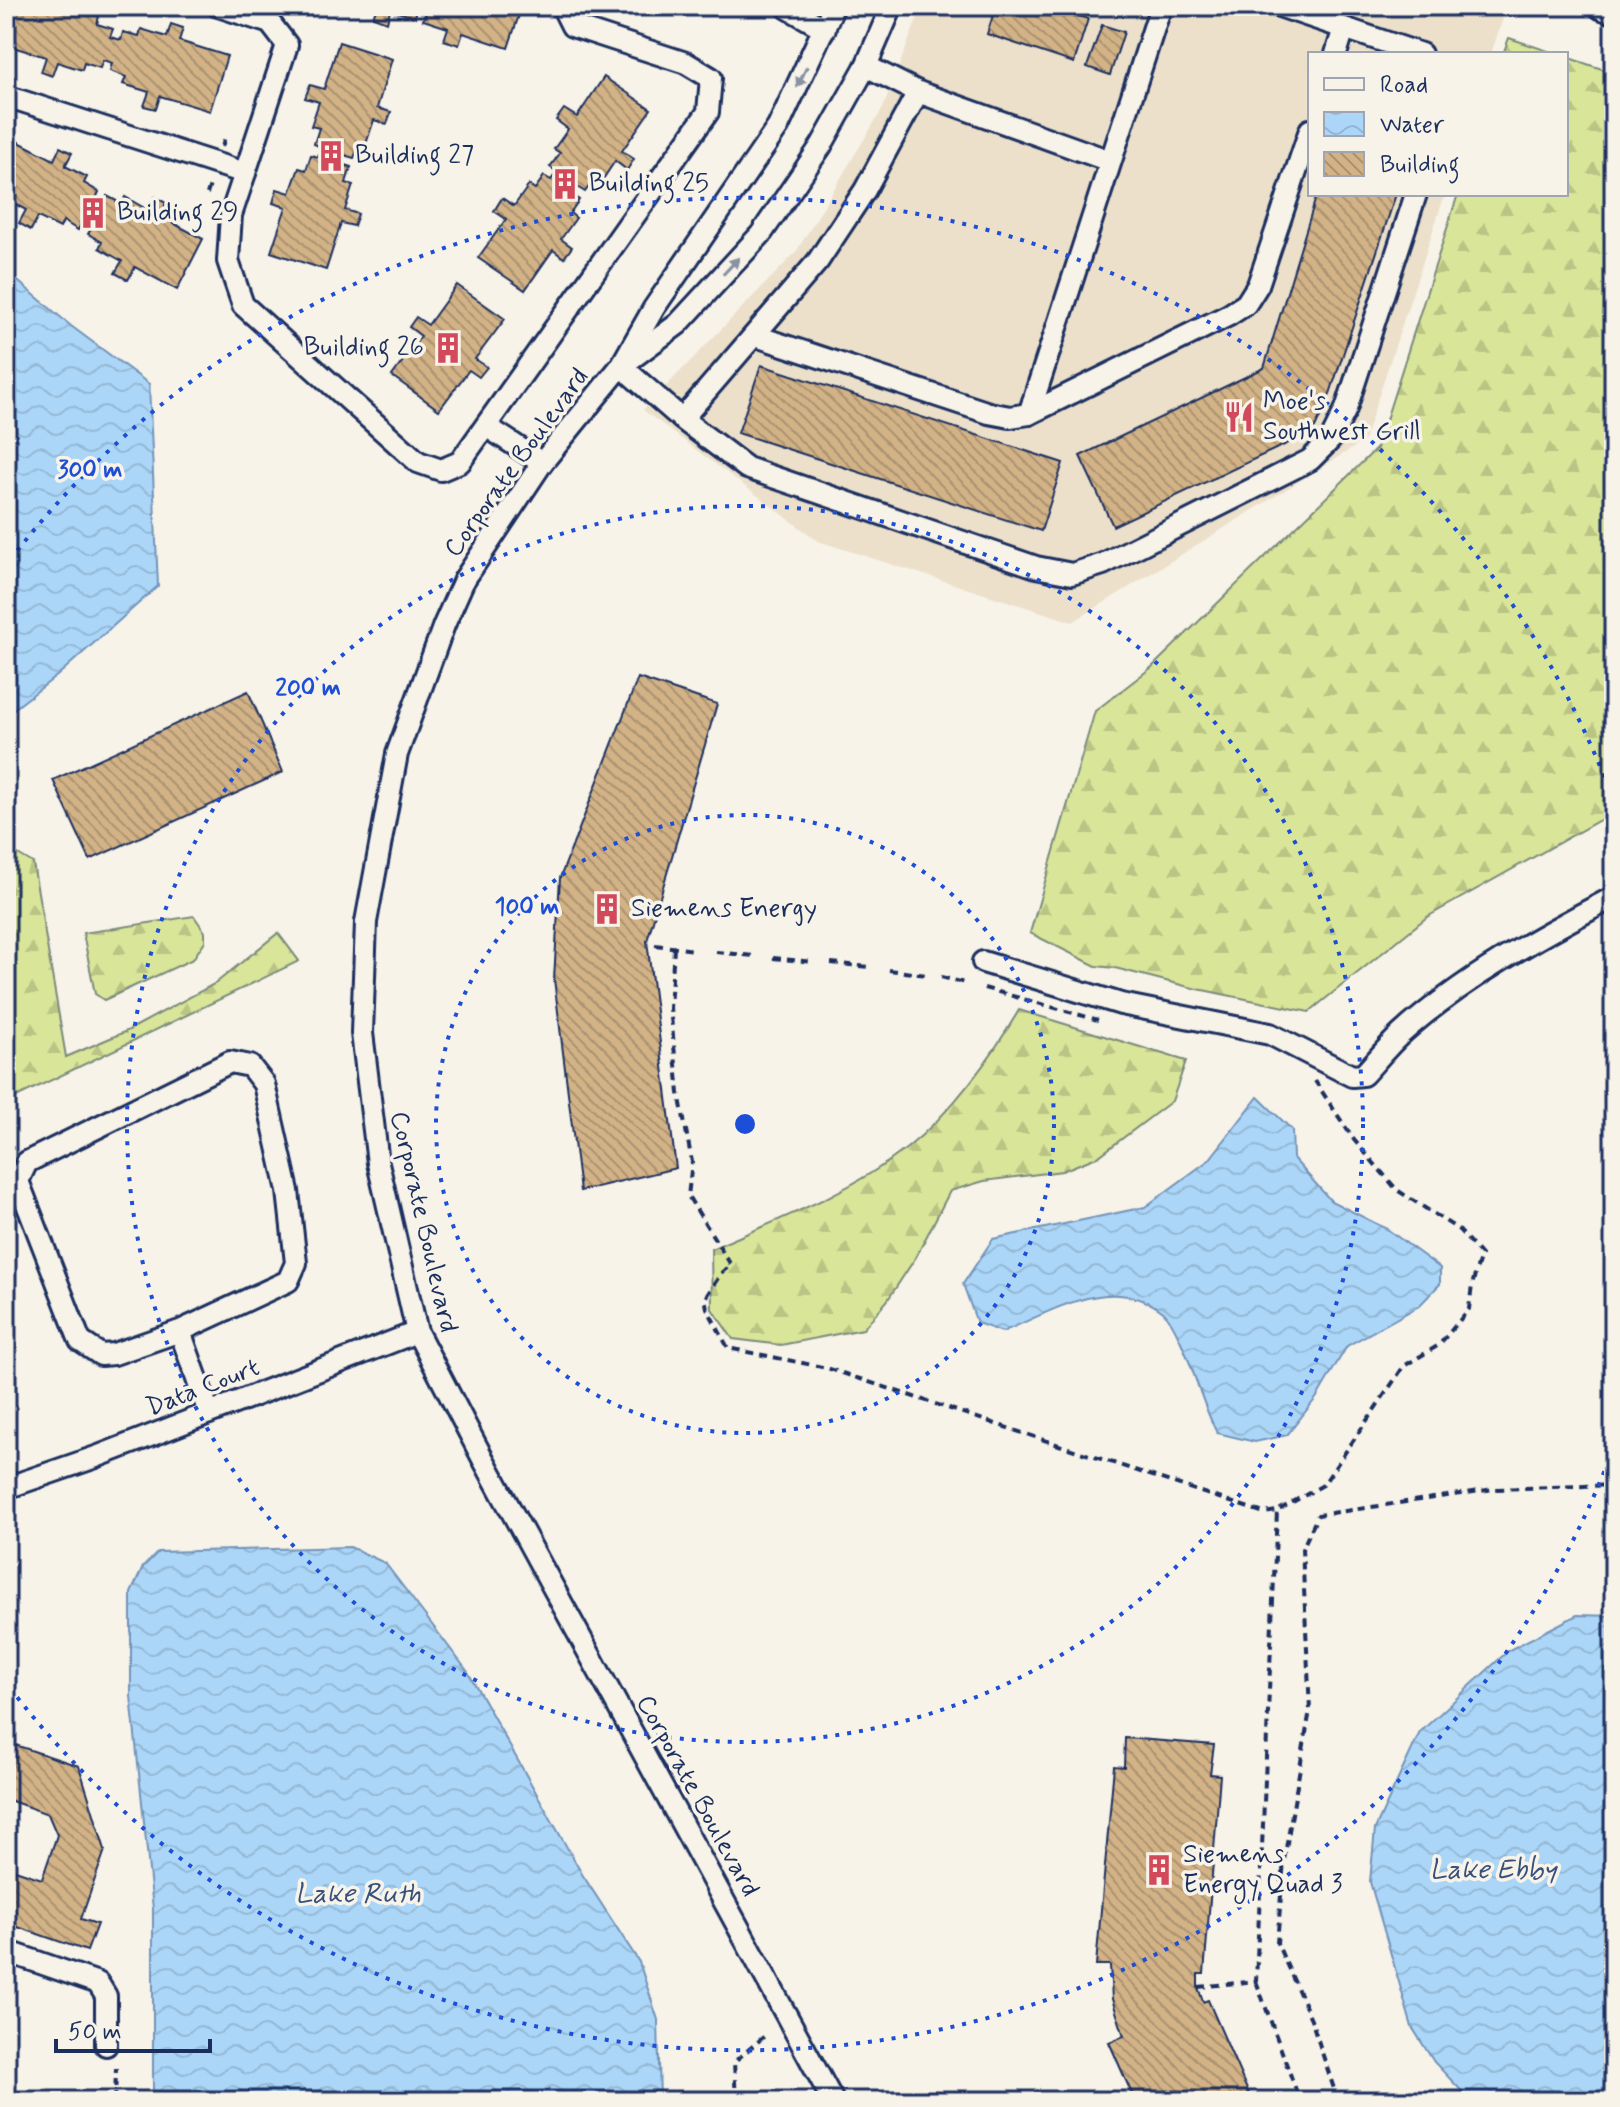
<svg xmlns="http://www.w3.org/2000/svg" width="1620" height="2107" viewBox="0 0 1620 2107" font-family="Mynerve,sans-serif">
<style>
.built{fill:#ece0cb}
.forest{fill:url(#forest-firs);stroke:#7a8a7b;stroke-width:2}
.water{fill:url(#water-waves);stroke:#7293ba;stroke-width:2}
.building{fill:url(#building-back-hatch);stroke:#1b2f5e;stroke-width:2}
.lines{fill:none;stroke-linecap:round;stroke-linejoin:round}
.minor-casing{stroke:#1b2f5e;stroke-width:26}
.major-casing{stroke:#1b2f5e;stroke-width:32}
.path{stroke:#1b2f5e;stroke-width:4;stroke-dasharray:8 6;stroke-linecap:butt}
.minor{stroke:#f7f3e8;stroke-width:20}
.major{stroke:#f7f3e8;stroke-width:26}
.oneway{fill:#8991a3}
.ring{fill:none;stroke:#1d4ed8;stroke-width:4;stroke-dasharray:4 8}
.labels{text-anchor:middle;dominant-baseline:central;stroke-width:7;stroke-linejoin:round;paint-order:stroke}
.poi-label{font-size:26px;fill:#1b2f5e;stroke:#f7f3e8;text-anchor:start}
.street-label{font-size:26px;fill:#1b2f5e;stroke:#f7f3e8}
.water-label{font-size:28px;font-style:italic;fill:#38507d;stroke:#f7f3e8}
.centre{fill:#1d4ed8;stroke:#f7f3e8;stroke-width:4}
.ring-label{font-size:24px;text-anchor:middle;font-weight:bold;fill:#1d4ed8;stroke:#f7f3e8;stroke-width:7;stroke-linejoin:round;paint-order:stroke}
</style>
<defs>
<pattern id="forest-firs" width="22" height="20" patternUnits="userSpaceOnUse" patternTransform="scale(2)"><rect width="22" height="20" fill="#d9e598"/><path d="M5 1l3.5 6h-7zM16 11l3.5 6h-7z" fill="#bac585"/></pattern>
<pattern id="water-waves" width="16" height="10" patternUnits="userSpaceOnUse" patternTransform="scale(2)"><rect width="16" height="10" fill="#acd6f7"/><path d="M0 5q4-4 8 0t8 0" fill="none" stroke="#93b8d6"/></pattern>
<pattern id="building-back-hatch" width="6" height="6" patternUnits="userSpaceOnUse" patternTransform="scale(2)"><rect width="6" height="6" fill="#d3b386"/><path d="M-1 5l2 2M0 0l6 6M5-1l2 2" fill="none" stroke="#aa9271"/></pattern>
</defs>
<rect width="100%" height="100%" fill="#f7f3e8"/>
<filter id="ink" filterUnits="userSpaceOnUse"><feTurbulence type="fractalNoise" baseFrequency=".0125" numOctaves="2"/><feDisplacementMap in="SourceGraphic" scale="16" xChannelSelector="R" yChannelSelector="G"/><feConvolveMatrix kernelMatrix="1 2 1 2 8 2 1 2 1" color-interpolation-filters="sRGB"/></filter>
<g filter="url(#ink)">
<!-- built -->
<polygon class="built" points="922,6 1488,6 1505,12 1491,54 1310,54 1310,194 1445,194 1364,441 1073,622 818,541 643,410 796,252 883,108"/>
<!-- forest -->
<g class="forest">
<polygon points="1509,38 1557,54 1503,54"/>
<polygon points="1566,57 1614,73 1614,817 1598,821 1427,917 1309,1012 1193,988 1115,968 1096,966 1030,933 1095,711 1152,667 1377,448 1458,194 1566,194"/>
<polygon points="6,847 33,863 66,1057 129,1030 216,983 278,933 299,961 6,1102"/>
<polygon points="194,916 205,932 205,941 193,959 104,1000 95,994 83,933"/>
<path d="M1019,1010L1186,1061L1172,1101L1099,1156L1062,1171L984,1181L950,1191L916,1257L887,1301L863,1329L781,1345L733,1339L712,1309L711,1249C777,1220 850,1193 907,1148C951,1113 991,1058 1019,1010Z"/>
</g>
<!-- water -->
<g class="water">
<polygon points="6,271 71,326 149,384 158,586 58,675 6,715"/>
<path d="M1258,1097L1292,1130L1293,1158L1331,1201L1387,1229L1440,1268V1284L1419,1306L1347,1346L1317,1397L1287,1435L1255,1442L1217,1433C1202,1404 1195,1372 1181,1342C1177,1333 1170,1317 1162,1311C1110,1273 1053,1311 1002,1332L977,1323L963,1284L993,1239L1145,1207L1209,1160Z"/>
<polygon points="350,1547 385,1563 468,1672 582,1874 639,1962 658,2020 660,2101 153,2101 153,1909 131,1696 131,1593 143,1567 158,1552"/>
<polygon points="1577,1615 1614,1616 1614,2101 1471,2101 1434,2062 1412,2027 1370,1882 1375,1829 1420,1732 1509,1650"/>
</g>
<!-- building -->
<g class="building">
<polygon points="14,6 75,6 74,8 99,16 97,24 113,29 110,37 121,40 123,32 139,36 141,29 167,37 171,24 183,28 179,41 227,56 210,111 160,96 156,109 144,106 149,92 123,84 126,77 110,71 112,63 103,60 100,68 84,63 82,70 57,62 52,76 41,72 46,57 6,45 6,30"/>
<polygon points="377,6 522,6 508,48 463,33 459,45 444,40 448,28 423,20 427,11 417,9 415,17 390,10 387,22 373,17"/>
<polygon points="996,6 1047,6 1088,19 1074,63 987,34"/>
<polygon points="1102,25 1124,32 1110,75 1087,67"/>
<polygon points="339,42 392,59 377,108 391,112 387,124 374,120 366,144 360,142 354,158 344,155 341,164 351,167 346,183 353,185 345,210 358,214 354,226 341,223 326,270 271,252 286,207 273,203 277,189 290,193 299,168 306,170 311,155 318,157 321,147 314,144 319,128 311,126 319,102 305,98 310,85 324,89"/>
<polygon points="604,77 651,109 622,151 634,159 627,170 615,161 601,182 595,178 585,192 577,187 571,194 579,200 570,213 576,218 561,239 572,247 564,258 553,250 525,290 478,258 506,219 494,211 502,198 514,206 529,185 535,189 544,176 551,180 557,172 550,167 560,153 554,149 568,129 556,120 564,109 577,117"/>
<polygon points="9,137 54,160 60,147 72,153 65,166 87,177 84,183 99,192 95,201 103,205 107,196 122,204 125,197 148,210 155,197 166,203 160,216 203,239 177,290 135,267 128,280 115,273 122,261 99,248 102,242 88,234 92,227 82,222 78,230 63,221 60,228 38,217 31,230 19,223 26,210 6,199 6,142"/>
<polygon points="1317,194 1396,194 1328,400 1315,428 1301,437 1113,526 1080,456 1264,368"/>
<polygon points="457,285 505,319 475,359 487,367 479,377 469,370 439,410 392,376 421,336 409,327 416,317 428,325"/>
<polygon points="761,365 1063,463 1041,531 738,433"/>
<polygon points="638,678 717,704 647,941 676,1168 580,1191 554,979 560,878"/>
<polygon points="248,691 283,772 90,860 53,780"/>
<polygon points="1125,1738 1214,1745 1210,1774 1220,1775 1204,1974 1198,1974 1198,1987 1203,2002 1208,2000 1252,2101 1135,2101 1109,2042 1124,2036 1112,1999 1110,1965 1096,1965 1114,1766 1124,1767"/>
<polygon points="6,1742 79,1766 105,1850 81,1919 97,1924 87,1951 6,1923 6,1867 42,1879 57,1835 48,1814 6,1799"/>
</g>
<g class="lines">
<defs>
<g id="minor">
<polyline points="789,6 788,8 825,29"/>
<polyline points="1279,6 1421,54"/>
<polyline points="1336,54 1344,28"/>
<polyline points="866,66 918,92 1110,161"/>
<polyline points="6,96 245,173 287,45 270,23 218,6"/>
<polyline points="245,173 231,215 228,261 243,305 418,462 441,470 460,462 708,112 711,78 686,63 572,26 562,6"/>
<polyline points="756,336 989,413 1010,417 1029,414 1229,315 1246,304 1258,285 1310,130"/>
<polyline points="628,361 678,324 761,234 821,146 866,66 892,6"/>
<polyline points="621,366 682,419 747,468 1036,567 1072,574 1103,564 1310,460 1331,439 1346,409 1416,194"/>
<polyline points="1029,414 1161,6"/>
<polyline points="682,419 818,261 865,190 918,92"/>
<polyline points="486,426 542,463"/>
<path d="M983,962L1121,1004L1270,1034L1352,1076L1363,1075C1376,1061 1388,1046 1401,1034C1463,978 1540,936 1614,897"/>
<polyline points="180,1331 114,1354 101,1355 80,1341 18,1181 27,1162 230,1062 250,1066 264,1084 288,1191 296,1263 288,1281 180,1331 209,1413"/>
<polyline points="6,1488 96,1457 417,1332"/>
<polyline points="6,1951 98,1983 106,1996 106,2045"/>
<polyline points="833,2101 482,1457 417,1332 378,1163 362,1033 366,922 397,754 444,625 464,580 542,463 621,366 654,308 778,127 834,6"/>
</g>
<polyline id="major" points="1603,6 1614,10"/>
</defs>
<!-- minor casing -->
<use href="#minor" class="minor-casing"/>
<!-- major casing -->
<use href="#major" class="major-casing"/>
<!-- path -->
<g class="path">
<polyline points="222,147 226,134"/>
<polyline points="207,194 211,182"/>
<polyline points="655,945 695,950"/>
<polyline points="674,948 670,1008 679,1093 692,1162 688,1196 731,1265 722,1272 705,1298 707,1308 728,1348 827,1368 1264,1513 1277,1511"/>
<polyline points="716,952 754,956"/>
<polyline points="773,958 813,962"/>
<polyline points="831,963 869,967"/>
<polyline points="889,970 927,975"/>
<polyline points="941,977 965,983"/>
<polyline points="984,988 1098,1020"/>
<polyline points="1256,1981 1300,2101"/>
<polyline points="1198,1987 1256,1981 1277,1511 1323,1485 1404,1366 1439,1345 1469,1309 1472,1285 1481,1255 1459,1230 1397,1190 1354,1140 1315,1081"/>
<polyline points="115,2101 116,2068"/>
<polyline points="677,2101 677,2098"/>
<polyline points="736,2101 734,2062 767,2034"/>
<polyline points="1338,2101 1311,2019 1277,1943 1284,1860 1310,1710 1302,1549 1318,1515 1494,1489 1614,1485"/>
</g>
<!-- minor -->
<use href="#minor" class="minor"/>
<!-- major -->
<use href="#major" class="major"/>
</g>
<!-- one-way arrows -->
<defs><path id="oneway-solid" d="M-6-.8H1V-3.2L6.5 0L1 3.2V.8H-6Z" transform="scale(2)"/></defs>
<g class="oneway">
<use href="#oneway-solid" transform="translate(802 77) rotate(116)"/>
<use href="#oneway-solid" transform="translate(731 266) rotate(-47)"/>
</g>
</g>
<!-- distance rings -->
<g class="ring">
<circle cx="745" cy="1124" r="309"/>
<circle cx="745" cy="1124" r="618"/>
<path d="M1613 1449A927 927 0 0 1 10 1688M10 560A927 927 0 0 1 1613 799"/>
</g>
<!-- icons -->
<defs>
<symbol id="building-bare" viewBox="-9 -9 18 18"><path d="M-4-6H4V6H1V3H-1V6H-4ZM-2.5-4.3h1.7v1.8h-1.7ZM.8-4.3h1.7v1.8H.8ZM-2.5-1h1.7V.8h-1.7ZM.8-1h1.7V.8H.8Z" fill="#d1495b" stroke="#f7f3e8" stroke-width="2.5" paint-order="stroke"/></symbol>
<symbol id="restaurant-bare" viewBox="-9 -9 18 18"><path d="M-5-6h1v4h1v-4h1v4h1v-4h1v5L-1.5 .5V6h-2V.5L-5-1ZM5-6V6H3V1.5H1.5Q1.5-4 5-6Z" fill="#d1495b" stroke="#f7f3e8" stroke-width="2.5" paint-order="stroke"/></symbol>
</defs>
<g fill-rule="evenodd">
<use href="#building-bare" x="309" y="134" width="44" height="44"/>
<use href="#building-bare" x="543" y="162" width="44" height="44"/>
<use href="#building-bare" x="71" y="191" width="44" height="44"/>
<use href="#building-bare" x="426" y="326" width="44" height="44"/>
<use href="#restaurant-bare" x="1217" y="395" width="44" height="44"/>
<use href="#building-bare" x="585" y="887" width="44" height="44"/>
<use href="#building-bare" x="1137" y="1848" width="44" height="44"/>
</g>
<g class="labels">
<!-- poi labels -->
<g class="poi-label">
<text x="355" y="156">Building 27</text>
<text x="589" y="184">Building 25</text>
<text x="117" y="213">Building 29</text>
<text x="424" y="348" text-anchor="end">Building 26</text>
<text x="1263" y="402">Moe's<tspan x="1263" dy="30">Southwest Grill</tspan></text>
<text x="631" y="909">Siemens Energy</text>
<text x="1183" y="1855">Siemens<tspan x="1183" dy="30">Energy Quad 3</tspan></text>
</g>
<!-- street labels -->
<g class="street-label">
<text transform="translate(517 463) rotate(-54)">Corporate Boulevard</text>
<text transform="translate(423 1222) rotate(77)">Corporate Boulevard</text>
<text transform="translate(203 1388) rotate(-21)">Data Court</text>
<text transform="translate(697 1796) rotate(61)">Corporate Boulevard</text>
</g>
<!-- water labels -->
<g class="water-label">
<text x="1493" y="1870">Lake Ebby</text>
<text x="358" y="1894">Lake Ruth</text>
</g>
</g>
<circle cx="745" cy="1124" r="12" class="centre"/>
<g class="ring-label">
<text x="90" y="477">300 m</text>
<text x="308" y="695">200 m</text>
<text x="527" y="914">100 m</text>
</g>
<!-- margin -->
<rect width="1620" height="2107" fill="none" stroke="#f7f3e8" stroke-width="32"/>
<rect x="16" y="16" width="1588" height="2075" fill="none" stroke="#1b2f5e" stroke-width="3" filter="url(#ink)"/>
<!-- legend -->
<rect x="1308" y="52" width="260" height="144" fill="#f7f3e8" stroke="#9fa5b1" stroke-width="2"/>
<rect x="1324" y="78" width="40" height="12" fill="#f7f3e8" stroke="#9fa5b1" stroke-width="2"/>
<text x="1380" y="92" font-size="24" fill="#1b2f5e">Road</text>
<rect x="1324" y="112" width="40" height="24" fill="url(#water-waves)" stroke="#9fa5b1" stroke-width="2"/>
<text x="1380" y="132" font-size="24" fill="#1b2f5e">Water</text>
<rect x="1324" y="152" width="40" height="24" fill="url(#building-back-hatch)" stroke="#9fa5b1" stroke-width="2"/>
<text x="1380" y="172" font-size="24" fill="#1b2f5e">Building</text>
<!-- scale -->
<path d="M56 2039v12h154v-12" fill="none" stroke="#1b2f5e" stroke-width="4"/>
<text x="68" y="2039" font-size="24" fill="#1b2f5e" stroke="#f7f3e8" stroke-width="6" paint-order="stroke">50 m</text>
</svg>
